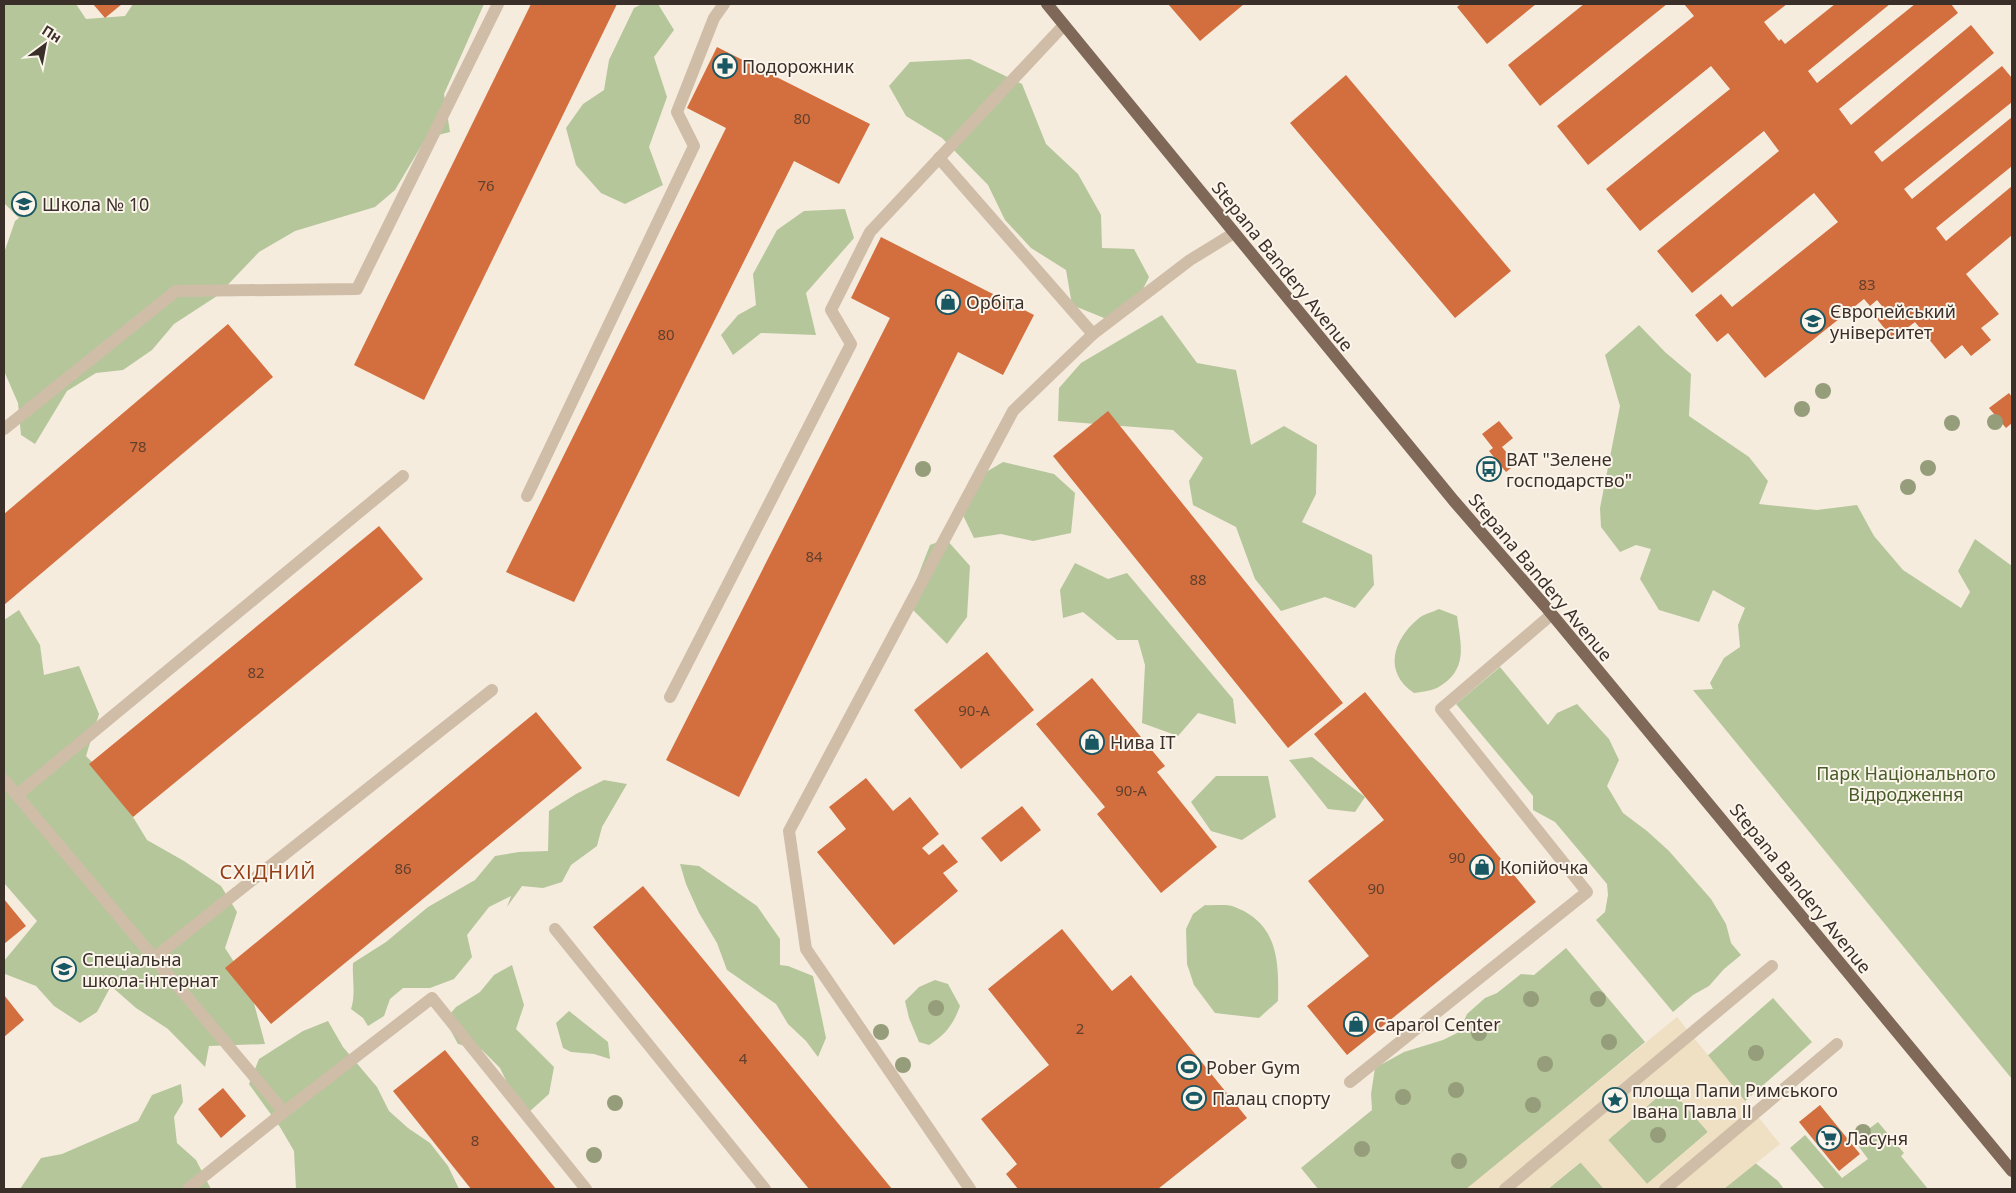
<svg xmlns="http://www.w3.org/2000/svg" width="2016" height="1193" viewBox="0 0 2016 1193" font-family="'Noto Sans',sans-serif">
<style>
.green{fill:#b5c69b}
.plaza{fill:#efdfc3;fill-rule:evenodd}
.building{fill:#d36e3e}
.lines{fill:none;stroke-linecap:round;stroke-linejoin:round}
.minor{stroke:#cfbda8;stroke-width:12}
.major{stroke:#7f6858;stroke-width:12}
.tree{fill:#959d7a}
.labels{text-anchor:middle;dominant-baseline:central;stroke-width:4;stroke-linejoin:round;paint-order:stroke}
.number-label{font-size:15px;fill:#61402e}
.poi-label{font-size:18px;fill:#3b3029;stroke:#fcf5eb;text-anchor:start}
.street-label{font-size:18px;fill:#3b3029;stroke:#fcf5eb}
.park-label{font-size:18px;fill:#465c29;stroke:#fcf5eb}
.quarter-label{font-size:20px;letter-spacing:1px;fill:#933f18;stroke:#fcf5eb}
</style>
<rect width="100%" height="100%" fill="#f5ecde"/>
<!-- green -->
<g class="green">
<polygon points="4,4 76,4 86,19 125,16 133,4 484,4 444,94 450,132 426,138 395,190 375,207 295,231 259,252 217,296 174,324 152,350 123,370 96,373 67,391 35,444 21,435 18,403 4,371 4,253 15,221 19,218 4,203"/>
<polygon points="642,4 658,4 674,30 654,57 667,97 649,147 663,185 625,204 601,193 576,165 566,128 583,104 604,90 609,60 634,8"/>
<polygon points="970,59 1022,84 1046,144 1078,174 1101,215 1102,248 1134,249 1149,277 1136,303 1109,320 1072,305 1066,270 1031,248 1005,220 988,185 942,138 906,116 889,86 910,62"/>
<polygon points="845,209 854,238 806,293 816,335 761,333 733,355 721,335 738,315 756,305 753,274 777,230 804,211"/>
<polygon points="1162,315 1197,363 1236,370 1251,445 1284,426 1317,445 1316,494 1302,522 1372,555 1374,585 1355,608 1325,597 1281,611 1255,579 1236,527 1193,505 1189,481 1203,458 1173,430 1058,421 1059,388 1081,363"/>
<polygon points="1639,325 1665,352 1691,374 1689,416 1749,457 1768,481 1759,504 1817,510 1857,505 1874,536 1903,570 1961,608 1970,592 1958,571 1975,539 2012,566 2012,1079 1693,690 1713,689 1710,683 1724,658 1740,647 1738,625 1745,608 1713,590 1699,622 1659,610 1640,579 1651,549 1636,545 1620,552 1601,527 1600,508 1620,406 1605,355"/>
<polygon points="1003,462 1054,474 1075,493 1071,533 1033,541 1001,534 974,538 958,505 971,481"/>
<polygon points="946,539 970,566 967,617 947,644 907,604 930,545"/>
<polygon points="1075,563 1108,579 1127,573 1233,699 1236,724 1198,713 1178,736 1142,723 1145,665 1138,640 1117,640 1083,612 1063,618 1060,590"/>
<path d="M1439,609L1457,616C1461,646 1469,670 1437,688C1430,691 1421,692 1414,693C1383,672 1393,640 1418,619C1423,614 1433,612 1439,609Z"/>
<polygon points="19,610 40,645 44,675 79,666 99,714 86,756 111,781 147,840 184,861 221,886 237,912 225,948 249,985 265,1044 209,1046 205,1067 168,1029 136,1008 111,986 97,1012 80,1023 54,1006 36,986 5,974 4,961 37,921 4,883 4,620"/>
<polygon points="1500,667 1548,725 1557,713 1577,704 1609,739 1619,760 1607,786 1623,813 1647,831 1669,851 1711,899 1726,924 1731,943 1741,955 1724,969 1709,986 1693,995 1673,1012 1596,920 1605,912 1608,895 1607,884 1555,822 1533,810 1533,796 1456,704"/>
<polygon points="1312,757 1365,797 1355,812 1328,809 1289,760"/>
<polygon points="1216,776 1268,776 1276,817 1242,840 1211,831 1191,802"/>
<path d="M604,780L627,784L602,827L597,846L571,865L562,882L543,888L522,886L507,907L511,896L489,907L467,935L472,957L454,979L430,988H403L390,999L384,1016L368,1026L363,1018L351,1009C356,994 352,979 353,963L386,942L428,907L475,880L495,856L519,852L548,851L549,811L576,794Z"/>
<polygon points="680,864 699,866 757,906 780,939 780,965 788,966 813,976 826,1038 818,1057 806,1041 788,1024 776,1004 727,970 717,943 699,913 686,884"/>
<path d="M1205,905C1213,906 1224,904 1232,906C1278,922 1279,960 1278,1001L1259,1018L1215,1013L1194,985L1187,964L1186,929L1193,914Z"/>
<polygon points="1566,948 1645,1042 1468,1189 1318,1189 1301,1168 1372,1110 1371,1094 1375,1068 1404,1052 1443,1040 1459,1032 1467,1014 1485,998 1497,993 1521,974 1534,975"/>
<polygon points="512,965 524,1005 516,1029 554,1067 549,1094 529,1112 512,1093 500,1068 482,1050 458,1044 445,1020 456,1007 480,992 494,975"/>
<path d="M935,980L948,984L960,1006C953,1025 946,1034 929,1045L919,1042L909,1018L905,1001L919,987Z"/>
<polygon points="1773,998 1812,1042 1744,1102 1705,1058"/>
<polygon points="569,1011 608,1042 610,1059 594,1054 571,1052 563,1048 556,1023"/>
<polygon points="328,1021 343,1047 377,1087 389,1111 408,1128 430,1143 448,1166 459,1189 296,1189 294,1151 280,1127 249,1084 259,1059 303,1031"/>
<polygon points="181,1084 183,1102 174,1117 177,1143 196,1160 211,1189 20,1189 41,1158 62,1154 138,1121 152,1095"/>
<polygon points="1669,1087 1708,1132 1647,1184 1608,1140"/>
<polygon points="1878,1122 1904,1153 1901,1156 1928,1189 1825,1189 1790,1148 1805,1135 1842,1178 1868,1159 1854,1140"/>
<polygon points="1581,1162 1604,1189 1548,1189"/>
<polygon points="1754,1162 1778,1181 1784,1189 1712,1189"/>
</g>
<!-- plaza -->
<path class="plaza" d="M1677,1017L1780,1144L1724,1189H1604L1580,1162L1548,1189H1466ZM1669,1087L1708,1132L1647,1184L1608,1140Z"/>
<!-- building -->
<g class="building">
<polygon points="93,4 122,4 105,18"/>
<polygon points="531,4 617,4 424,400 354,365"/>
<polygon points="1168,4 1244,4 1200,41"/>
<polygon points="1461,4 1536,4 1487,44 1457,7"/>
<polygon points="1584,4 1667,4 1540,106 1508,65"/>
<polygon points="1684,4 1787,4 1764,22 1779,41 1781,39 1785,44 1835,4 1890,4 1808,71 1817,83 1915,4 1951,4 1958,13 1839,109 1851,125 1971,25 1994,53 1874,152 1882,162 2002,66 2012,78 2012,102 1904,189 1912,199 2012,117 2012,166 1936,228 1946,241 2012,186 2012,235 1966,274 1999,314 1981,328 1991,340 1971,356 1962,345 1945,359 1915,322 1893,339 1877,319 1886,311 1877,300 1870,306 1864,299 1765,378 1728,333 1717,342 1695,315 1721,294 1732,307 1838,222 1814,193 1692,293 1657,251 1779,151 1764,131 1640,231 1606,189 1730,89 1711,66 1588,165 1557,126 1694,16"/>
<polygon points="717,47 870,124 839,184 794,161 574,602 506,572 726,128 687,108"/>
<polygon points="1346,75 1511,271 1455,318 1290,123"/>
<polygon points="881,237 1034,315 1003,375 958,352 739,797 666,760 890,318 851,298"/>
<polygon points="228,324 273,377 4,605 4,514"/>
<polygon points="2009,393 2012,397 2012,423 2006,428 1989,408"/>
<polygon points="1108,411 1343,703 1288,748 1053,456"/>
<polygon points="1499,421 1513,438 1502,447 1516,464 1506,472 1489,451 1493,448 1482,434"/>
<polygon points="379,526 423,579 133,817 89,764"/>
<polygon points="987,652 1034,710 961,769 914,710"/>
<polygon points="1092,678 1165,766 1157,772 1217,847 1161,893 1097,814 1105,807 1036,724"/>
<polygon points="1365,692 1536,902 1347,1055 1307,1006 1369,956 1308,881 1384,820 1314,734"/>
<polygon points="536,712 582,768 271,1024 225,968"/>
<polygon points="866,778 893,811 910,797 939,834 922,848 929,855 943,844 958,862 943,873 958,891 894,945 817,852 846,829 829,807"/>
<polygon points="1022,806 1041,830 1001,862 981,838"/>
<polygon points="643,886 892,1189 809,1189 593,927"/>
<polygon points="4,899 26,926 4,944"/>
<polygon points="1062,929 1112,991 1131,975 1247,1118 1158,1189 1018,1189 1006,1174 1017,1164 981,1119 1049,1065 988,989"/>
<polygon points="4,995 24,1020 4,1037"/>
<polygon points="445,1050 556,1189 471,1189 393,1091"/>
<polygon points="223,1088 246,1116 221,1138 198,1109"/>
<polygon points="1820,1105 1860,1154 1839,1171 1799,1122"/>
</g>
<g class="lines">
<!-- minor -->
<g class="minor">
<polyline points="939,158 1093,334"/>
<polyline points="4,429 176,291 357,289 498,4"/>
<polyline points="527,496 694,146 677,112 714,18 724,4"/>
<polyline points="670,697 851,344 831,310 870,232 1064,25"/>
<polyline points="4,780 284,1112 188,1189"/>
<polyline points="17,795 403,476"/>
<polyline points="555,929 765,1189"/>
<polyline points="154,958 492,690"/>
<polyline points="1350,1082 1587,892 1441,709 1551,615"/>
<polyline points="284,1112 432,998 586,1189"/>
<polyline points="970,1189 806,949 789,831 1013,411 1093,334 1190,260 1234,233"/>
<polyline points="1505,1189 1772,966"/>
<polyline points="1665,1189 1837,1044"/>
</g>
<!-- major -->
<polyline class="major" points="1047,4 1454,501 1545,606 2012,1171"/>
</g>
<!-- trees -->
<g class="tree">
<circle cx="1823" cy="391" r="8"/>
<circle cx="1802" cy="409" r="8"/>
<circle cx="1995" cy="422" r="8"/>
<circle cx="1952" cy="423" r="8"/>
<circle cx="1928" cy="468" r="8"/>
<circle cx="923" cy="469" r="8"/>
<circle cx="1908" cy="487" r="8"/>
<circle cx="1531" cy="999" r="8"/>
<circle cx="1598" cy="999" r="8"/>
<circle cx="936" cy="1008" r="8"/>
<circle cx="881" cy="1032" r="8"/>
<circle cx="1479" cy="1033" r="8"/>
<circle cx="1609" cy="1042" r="8"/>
<circle cx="1756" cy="1053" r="8"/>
<circle cx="1545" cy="1064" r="8"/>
<circle cx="903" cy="1065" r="8"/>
<circle cx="1456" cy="1090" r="8"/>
<circle cx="1403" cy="1097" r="8"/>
<circle cx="615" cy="1103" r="8"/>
<circle cx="1533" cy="1105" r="8"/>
<circle cx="1863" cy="1132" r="8"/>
<circle cx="1658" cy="1135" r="8"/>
<circle cx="1362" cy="1149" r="8"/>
<circle cx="594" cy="1155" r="8"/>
<circle cx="1459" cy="1161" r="8"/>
</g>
<!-- icons -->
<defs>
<symbol id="pharmacy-ring" viewBox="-11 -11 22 22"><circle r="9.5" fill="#fcf5eb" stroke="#195762" stroke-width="1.5"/><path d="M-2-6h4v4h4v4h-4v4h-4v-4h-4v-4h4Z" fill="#195762"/></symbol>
<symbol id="school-ring" viewBox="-11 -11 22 22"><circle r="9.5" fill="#fcf5eb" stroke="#195762" stroke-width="1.5"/><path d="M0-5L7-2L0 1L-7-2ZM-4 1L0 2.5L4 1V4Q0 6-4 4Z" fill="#195762"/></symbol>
<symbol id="shop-ring" viewBox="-11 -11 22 22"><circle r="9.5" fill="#fcf5eb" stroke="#195762" stroke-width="1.5"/><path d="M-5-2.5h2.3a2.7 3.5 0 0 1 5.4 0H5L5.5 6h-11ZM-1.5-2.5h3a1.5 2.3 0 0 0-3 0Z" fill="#195762"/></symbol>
<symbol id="university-ring" viewBox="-11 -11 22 22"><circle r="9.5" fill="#fcf5eb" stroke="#195762" stroke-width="1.5"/><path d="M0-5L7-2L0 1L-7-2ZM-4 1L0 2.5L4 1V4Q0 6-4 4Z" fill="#195762"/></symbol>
<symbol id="bus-ring" viewBox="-11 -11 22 22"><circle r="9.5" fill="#fcf5eb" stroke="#195762" stroke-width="1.5"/><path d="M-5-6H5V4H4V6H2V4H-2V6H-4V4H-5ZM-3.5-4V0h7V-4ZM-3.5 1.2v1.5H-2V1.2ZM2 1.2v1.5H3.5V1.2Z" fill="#195762"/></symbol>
<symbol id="stadium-ring" viewBox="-11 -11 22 22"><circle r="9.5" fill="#fcf5eb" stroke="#195762" stroke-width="1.5"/><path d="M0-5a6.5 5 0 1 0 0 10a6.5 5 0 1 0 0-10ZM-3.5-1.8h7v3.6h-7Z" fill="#195762"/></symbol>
<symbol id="sight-ring" viewBox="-11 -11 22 22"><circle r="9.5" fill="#fcf5eb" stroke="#195762" stroke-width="1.5"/><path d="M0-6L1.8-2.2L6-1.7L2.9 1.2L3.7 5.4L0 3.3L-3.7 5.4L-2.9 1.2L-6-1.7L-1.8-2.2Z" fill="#195762"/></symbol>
<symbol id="supermarket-ring" viewBox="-11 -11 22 22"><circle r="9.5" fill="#fcf5eb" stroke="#195762" stroke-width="1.5"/><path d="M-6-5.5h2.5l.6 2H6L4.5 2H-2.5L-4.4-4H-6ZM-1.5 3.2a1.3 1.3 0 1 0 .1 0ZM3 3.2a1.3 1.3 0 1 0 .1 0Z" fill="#195762"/></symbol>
</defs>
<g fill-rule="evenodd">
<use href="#pharmacy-ring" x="711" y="52" width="28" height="28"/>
<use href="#school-ring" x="10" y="190" width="28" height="28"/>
<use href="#shop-ring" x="934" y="288" width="28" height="28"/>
<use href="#university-ring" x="1799" y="307" width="28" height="28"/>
<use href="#bus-ring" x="1475" y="455" width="28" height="28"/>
<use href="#shop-ring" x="1078" y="728" width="28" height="28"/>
<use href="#shop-ring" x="1468" y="853" width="28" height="28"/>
<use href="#school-ring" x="50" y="955" width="28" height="28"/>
<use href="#shop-ring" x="1342" y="1010" width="28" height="28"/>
<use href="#stadium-ring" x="1175" y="1053" width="28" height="28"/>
<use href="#stadium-ring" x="1180" y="1084" width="28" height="28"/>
<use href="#sight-ring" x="1601" y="1086" width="28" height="28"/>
<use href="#supermarket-ring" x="1815" y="1124" width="28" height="28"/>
</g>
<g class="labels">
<!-- number labels -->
<g class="number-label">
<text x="802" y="118">80</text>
<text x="486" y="185">76</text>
<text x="1867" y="284">83</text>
<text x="666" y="334">80</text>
<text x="138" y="446">78</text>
<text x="814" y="556">84</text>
<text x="1198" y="579">88</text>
<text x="256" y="672">82</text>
<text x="974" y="710">90-А</text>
<text x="1131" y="790">90-А</text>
<text x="1457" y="857">90</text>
<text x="403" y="868">86</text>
<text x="1376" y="888">90</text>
<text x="1080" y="1028">2</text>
<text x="743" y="1058">4</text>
<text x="475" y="1140">8</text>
</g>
<!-- poi labels -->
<g class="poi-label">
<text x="742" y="66">Подорожник</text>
<text x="42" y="204">Школа № 10</text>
<text x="966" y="302">Орбіта</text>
<text x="1830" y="311">Європейський<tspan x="1830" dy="21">університет</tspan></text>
<text x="1506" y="459">ВАТ "Зелене<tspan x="1506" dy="21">господарство"</tspan></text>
<text x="1110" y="742">Нива IT</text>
<text x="1500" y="867">Копійочка</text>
<text x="82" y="959">Спеціальна<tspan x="82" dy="21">школа-інтернат</tspan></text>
<text x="1374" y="1024">Caparol Center</text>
<text x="1206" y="1067">Pober Gym</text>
<text x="1632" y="1090">площа Папи Римського<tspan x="1632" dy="21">Івана Павла ІІ</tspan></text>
<text x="1212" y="1098">Палац спорту</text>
<text x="1846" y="1138">Ласуня</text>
</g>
<!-- street labels -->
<g class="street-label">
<text transform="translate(1283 266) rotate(51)">Stepana Bandery Avenue</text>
<text transform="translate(1541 577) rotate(50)">Stepana Bandery Avenue</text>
<text transform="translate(1801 888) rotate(51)">Stepana Bandery Avenue</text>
</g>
<!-- park labels -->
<g class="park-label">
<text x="1906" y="773">Парк Національного<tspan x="1906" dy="21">Відродження</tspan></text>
</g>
<!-- quarter labels -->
<g class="quarter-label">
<text x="268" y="871">СХІДНИЙ</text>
</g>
</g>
<!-- border -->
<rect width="2016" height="1193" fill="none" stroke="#3b3029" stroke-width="10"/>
<!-- north arrow -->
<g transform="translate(45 45) rotate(32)" stroke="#fcf5eb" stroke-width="4" paint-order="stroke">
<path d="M0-4L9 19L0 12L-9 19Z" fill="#3b3029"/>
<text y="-8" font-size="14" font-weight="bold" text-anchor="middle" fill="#3b3029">Пн</text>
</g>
</svg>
